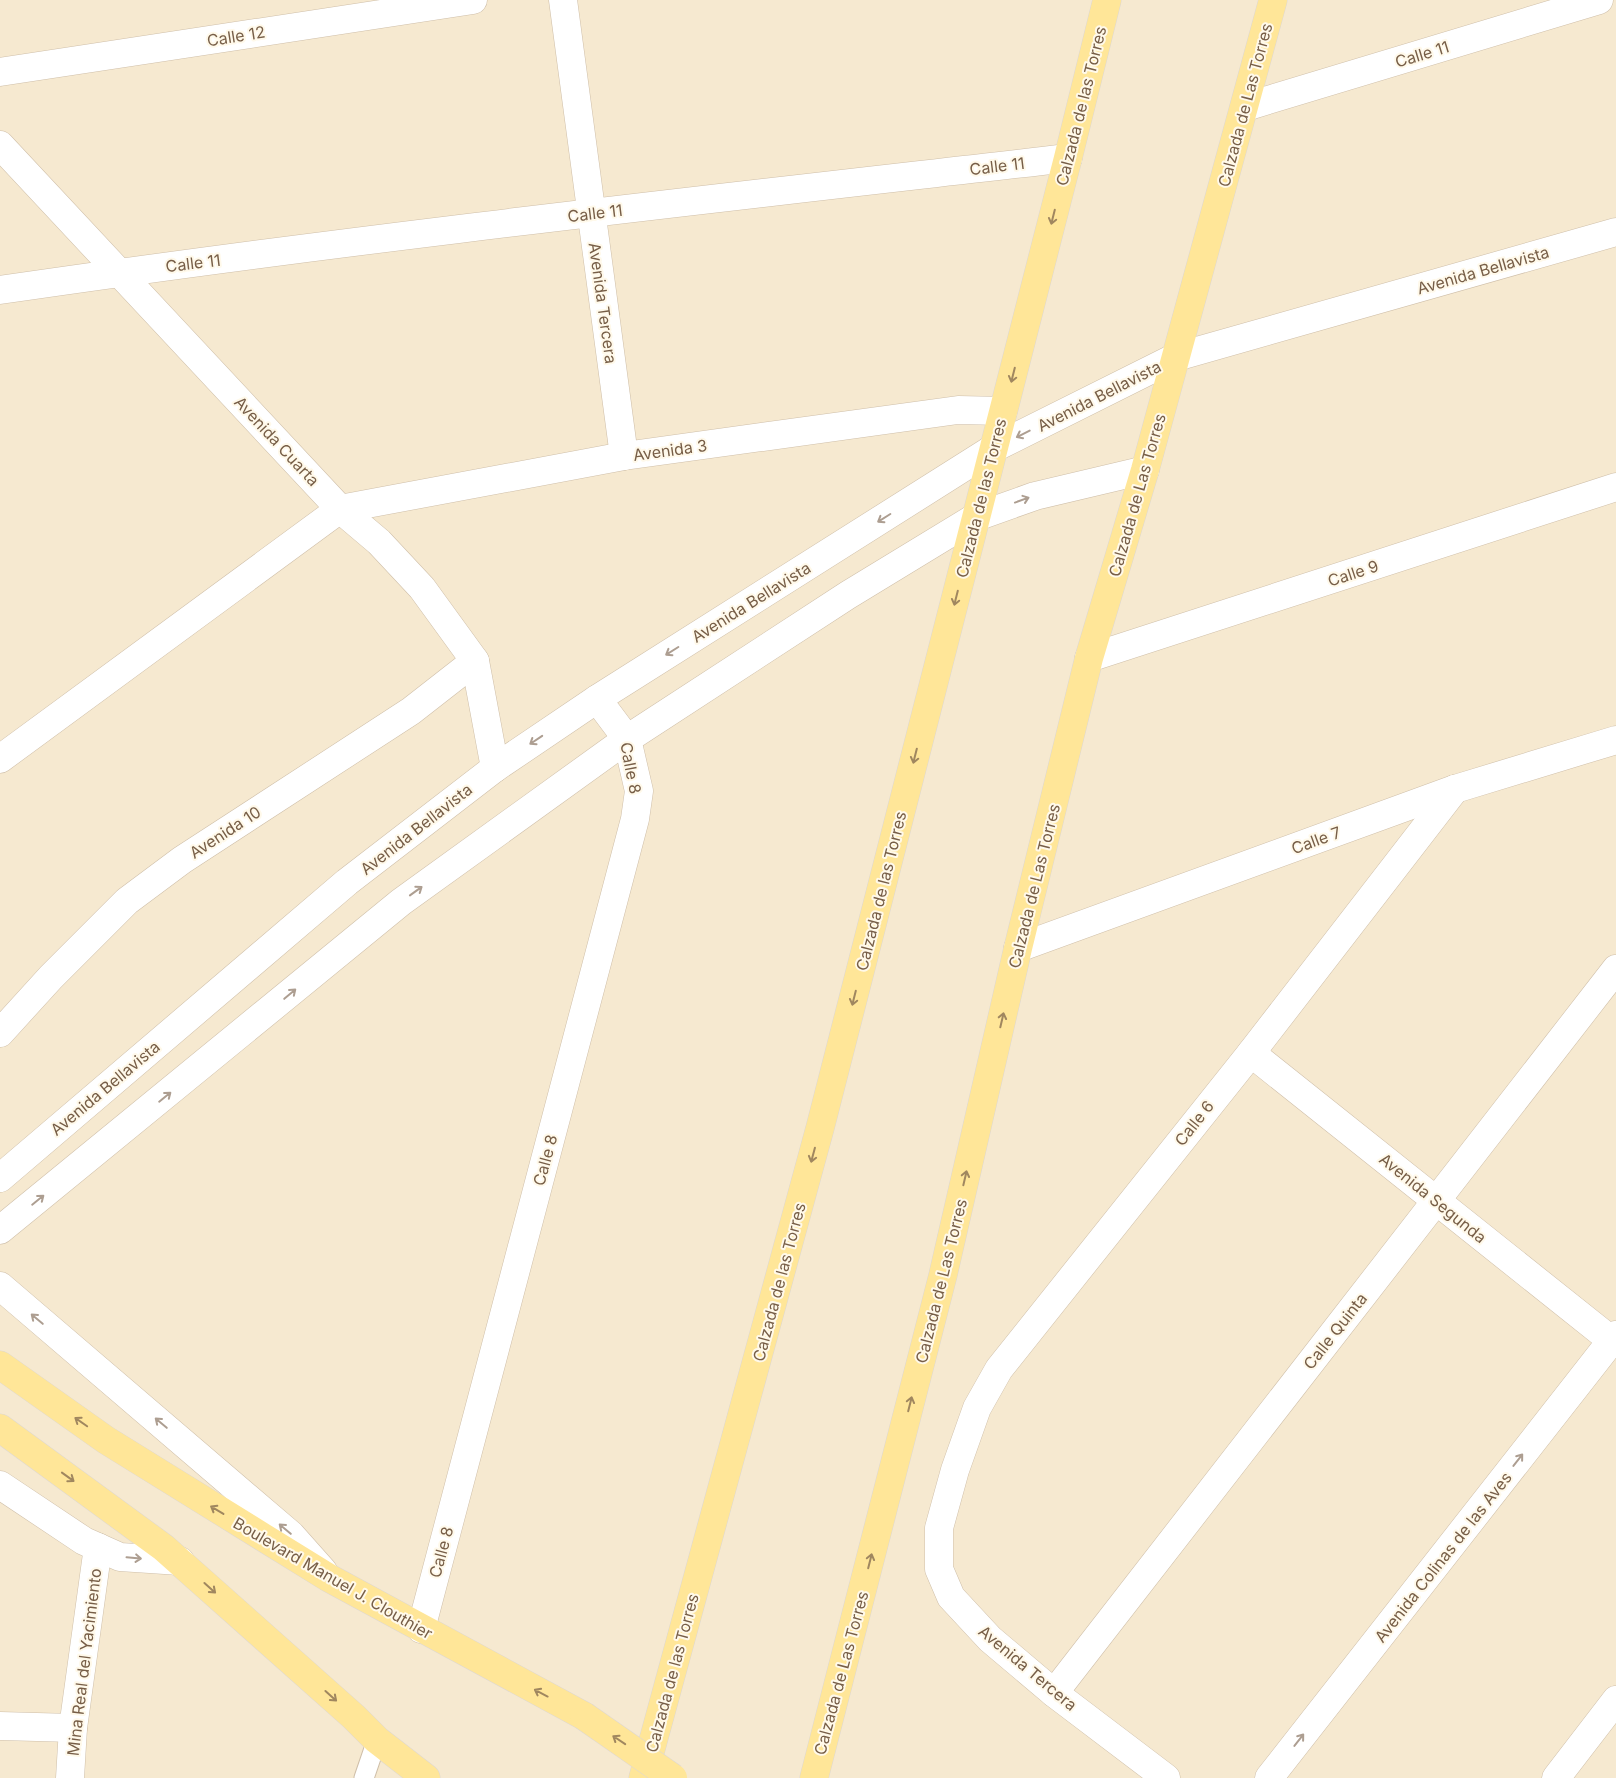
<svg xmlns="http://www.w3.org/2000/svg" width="1616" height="1778" viewBox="0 0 1616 1778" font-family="Inter,sans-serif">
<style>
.residential{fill:#f6e9d0}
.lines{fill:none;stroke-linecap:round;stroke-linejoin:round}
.lane-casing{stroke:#cfbfa9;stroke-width:21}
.street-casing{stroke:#cfbfa9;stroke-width:29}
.primary-casing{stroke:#ded8d3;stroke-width:29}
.lane{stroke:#fff;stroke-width:19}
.street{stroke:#fff;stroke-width:28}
.primary{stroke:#ffe698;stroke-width:28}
.primary-bridge-casing{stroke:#ded8d3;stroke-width:29;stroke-linecap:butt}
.primary-bridge{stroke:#ffe698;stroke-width:28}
.oneway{stroke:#a0875f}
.oneway2{stroke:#ad9e91}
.labels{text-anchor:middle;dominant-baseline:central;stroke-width:4;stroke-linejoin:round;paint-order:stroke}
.street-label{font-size:16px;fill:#775e47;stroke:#fff9ea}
</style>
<rect width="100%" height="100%" fill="#fef6e2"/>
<!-- residential -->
<rect class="residential" x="0" y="0" width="1616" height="1778"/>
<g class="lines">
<defs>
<polyline id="lane" points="364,1778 377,1740"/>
<g id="street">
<polyline points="563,0 624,456"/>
<polyline points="0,72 473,0"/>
<polyline points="1245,107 1599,0"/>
<polyline points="0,145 340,509 379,542 422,588 475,661 495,768"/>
<path d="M0,290C355,238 712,199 1068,158"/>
<polyline points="1089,658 1616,487"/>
<polyline points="0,759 340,509 624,456 958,410 1003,411"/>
<polyline points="1018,948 1455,789 1616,740"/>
<polyline points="0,1033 51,977 127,901 182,860 411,711 475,661"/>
<polyline points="1251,1053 1616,1344"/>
<polyline points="0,1178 347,882 495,768 597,699 994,448 1176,357 1616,232"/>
<polyline points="0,1230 401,902 627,739 848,595 976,517 1035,496 1145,470"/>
<polyline points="0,1286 291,1535 323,1571"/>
<polyline points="0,1485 84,1541 120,1557 180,1561"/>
<polyline points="421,1629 635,819 639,791 627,739 597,699"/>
<polyline points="1054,1693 1616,969"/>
<polyline points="0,1726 73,1728"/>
<polyline points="70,1778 73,1728 98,1547"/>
<polyline points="1166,1778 1054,1693 990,1639 951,1597 939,1569 939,1528 955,1470 977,1408 999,1369 1251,1053 1455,789"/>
<polyline points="1269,1778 1616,1335"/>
<polyline points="1556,1778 1616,1700"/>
</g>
<g id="primary">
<polyline points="0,1365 106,1440 329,1578 584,1716"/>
<polyline points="0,1428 164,1548 354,1717 377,1740 426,1778"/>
<polyline points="643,1778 820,1128 1068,158 1107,0"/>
<polyline points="814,1778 943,1275 1018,948 1089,658 1145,470 1273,0"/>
</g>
</defs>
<!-- lane casing -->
<use href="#lane" class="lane-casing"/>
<!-- street casing -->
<use href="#street" class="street-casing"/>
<!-- primary casing -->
<use href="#primary" class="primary-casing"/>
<!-- lane -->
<use href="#lane" class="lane"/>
<!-- street -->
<use href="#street" class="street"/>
<!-- primary -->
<use href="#primary" class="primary"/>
<defs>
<polyline id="primary-bridge" points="584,1716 673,1778"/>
</defs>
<!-- primary-bridge casing -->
<use href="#primary-bridge" class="primary-bridge-casing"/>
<!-- primary-bridge -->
<use href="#primary-bridge" class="primary-bridge"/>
</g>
<!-- one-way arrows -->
<defs><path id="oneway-shaft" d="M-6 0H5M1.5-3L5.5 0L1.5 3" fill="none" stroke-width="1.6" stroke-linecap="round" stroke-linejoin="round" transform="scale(1.25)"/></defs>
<g class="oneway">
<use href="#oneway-shaft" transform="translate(1053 217) rotate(104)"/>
<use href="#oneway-shaft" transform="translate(1013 375) rotate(104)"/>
<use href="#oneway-shaft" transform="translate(956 598) rotate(104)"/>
<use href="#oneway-shaft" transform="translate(915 756) rotate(104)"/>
<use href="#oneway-shaft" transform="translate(854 998) rotate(104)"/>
<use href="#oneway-shaft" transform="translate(1002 1020) rotate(-77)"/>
<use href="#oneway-shaft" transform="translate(813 1155) rotate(105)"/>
<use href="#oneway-shaft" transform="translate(965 1178) rotate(-77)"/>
<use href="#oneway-shaft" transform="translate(910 1404) rotate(-76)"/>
<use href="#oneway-shaft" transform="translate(81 1422) rotate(-145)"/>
<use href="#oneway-shaft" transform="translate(68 1477) rotate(36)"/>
<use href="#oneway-shaft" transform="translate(217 1510) rotate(-149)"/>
<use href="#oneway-shaft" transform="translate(870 1561) rotate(-76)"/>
<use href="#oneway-shaft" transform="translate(210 1588) rotate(42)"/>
<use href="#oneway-shaft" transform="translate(541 1693) rotate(-152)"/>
<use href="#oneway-shaft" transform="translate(331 1696) rotate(42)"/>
<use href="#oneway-shaft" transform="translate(619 1740) rotate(-146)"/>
</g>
<g class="oneway2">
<use href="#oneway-shaft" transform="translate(1023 434) rotate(153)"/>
<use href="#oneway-shaft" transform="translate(1022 500) rotate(-20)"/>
<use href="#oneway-shaft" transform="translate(884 518) rotate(148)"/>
<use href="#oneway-shaft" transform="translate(672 651) rotate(148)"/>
<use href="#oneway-shaft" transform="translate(536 740) rotate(146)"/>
<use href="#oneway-shaft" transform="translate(416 891) rotate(-36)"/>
<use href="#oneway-shaft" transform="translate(290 994) rotate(-40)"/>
<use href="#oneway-shaft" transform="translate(165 1097) rotate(-39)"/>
<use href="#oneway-shaft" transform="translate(38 1200) rotate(-39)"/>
<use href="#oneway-shaft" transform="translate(37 1319) rotate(-140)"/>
<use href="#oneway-shaft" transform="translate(161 1423) rotate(-140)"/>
<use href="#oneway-shaft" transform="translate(1518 1460) rotate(-52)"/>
<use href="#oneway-shaft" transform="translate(285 1529) rotate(-140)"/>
<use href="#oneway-shaft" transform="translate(134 1558) rotate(5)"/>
<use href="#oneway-shaft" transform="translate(1299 1740) rotate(-52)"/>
</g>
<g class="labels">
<!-- street labels -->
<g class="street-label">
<text transform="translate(236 36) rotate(-9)">Calle 12</text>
<text transform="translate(1422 54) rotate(-17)">Calle 11</text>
<text transform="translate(1245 105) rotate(-75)">Calzada de Las Torres</text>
<text transform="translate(1081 106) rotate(-76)">Calzada de las Torres</text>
<text transform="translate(997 166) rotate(-7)">Calle 11</text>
<text transform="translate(595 213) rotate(-7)">Calle 11</text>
<text transform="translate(193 263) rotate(-7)">Calle 11</text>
<text transform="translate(1483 270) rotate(-16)">Avenida Bellavista</text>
<text transform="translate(603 303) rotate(82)">Avenida Tercera</text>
<text transform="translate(1099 396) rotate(-27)">Avenida Bellavista</text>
<text transform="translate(277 441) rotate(47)">Avenida Cuarta</text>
<text transform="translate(670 450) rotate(-8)">Avenida 3</text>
<text transform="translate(1137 495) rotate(-74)">Calzada de Las Torres</text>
<text transform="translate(981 498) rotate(-76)">Calzada de las Torres</text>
<text transform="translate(1353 573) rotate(-18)">Calle 9</text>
<text transform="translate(751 602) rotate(-32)">Avenida Bellavista</text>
<text transform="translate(631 768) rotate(79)">Calle 8</text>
<text transform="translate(416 829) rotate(-38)">Avenida Bellavista</text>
<text transform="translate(225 832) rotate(-33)">Avenida 10</text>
<text transform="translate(1316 840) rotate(-20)">Calle 7</text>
<text transform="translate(1034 886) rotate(-76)">Calzada de Las Torres</text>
<text transform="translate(881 891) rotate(-76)">Calzada de las Torres</text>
<text transform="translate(105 1088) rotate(-40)">Avenida Bellavista</text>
<text transform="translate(1194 1123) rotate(-52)">Calle 6</text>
<text transform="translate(545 1160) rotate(-75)">Calle 8</text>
<text transform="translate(1433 1198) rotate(39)">Avenida Segunda</text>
<text transform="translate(941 1281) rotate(-76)">Calzada de Las Torres</text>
<text transform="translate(779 1282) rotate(-75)">Calzada de las Torres</text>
<text transform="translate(1335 1331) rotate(-52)">Calle Quinta</text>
<text transform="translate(441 1552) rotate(-75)">Calle 8</text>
<text transform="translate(1443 1557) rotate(-52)">Avenida Colinas de las Aves</text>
<text transform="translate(333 1578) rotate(30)">Boulevard Manuel J. Clouthier</text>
<text transform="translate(84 1662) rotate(-83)">Mina Real del Yacimiento</text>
<text transform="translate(1028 1668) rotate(40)">Avenida Tercera</text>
<text transform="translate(672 1673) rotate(-75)">Calzada de las Torres</text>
<text transform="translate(841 1673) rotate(-75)">Calzada de Las Torres</text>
</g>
</g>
</svg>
